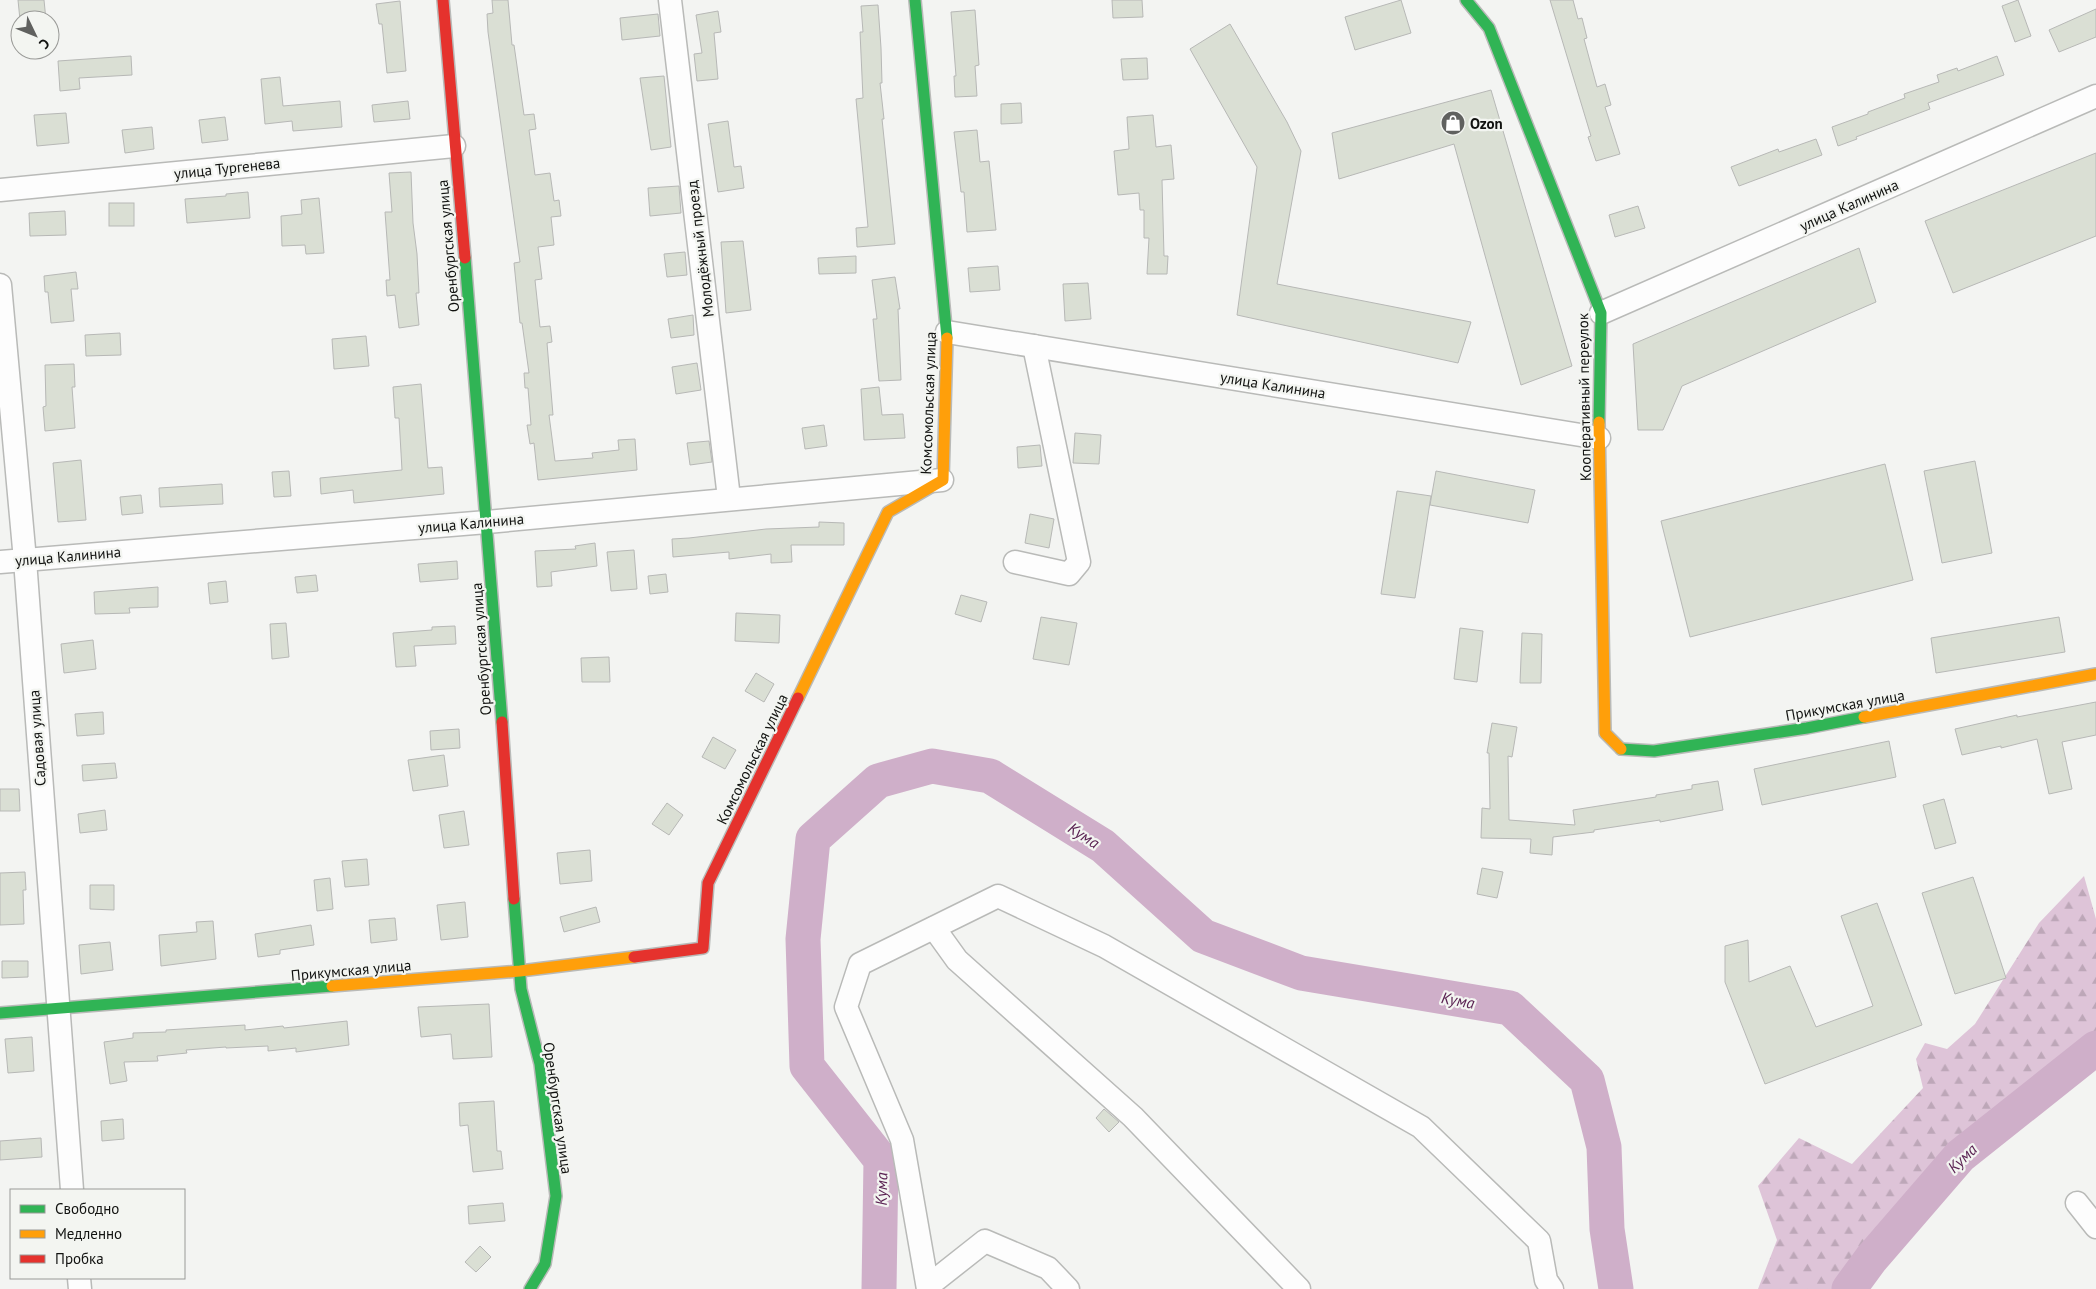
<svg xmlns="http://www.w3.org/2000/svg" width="2096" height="1289" viewBox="0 0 2096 1289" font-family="'PT Sans',sans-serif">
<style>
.forest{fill:url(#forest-firs)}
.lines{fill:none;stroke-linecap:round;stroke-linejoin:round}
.river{stroke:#cfafc9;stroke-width:35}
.building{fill:#dadfd4;stroke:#b7b8b6}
.street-casing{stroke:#b9bab8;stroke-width:25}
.fast-casing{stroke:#b9bab8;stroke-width:14}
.slow-casing{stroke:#b9bab8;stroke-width:14}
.jam-casing{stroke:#b9bab8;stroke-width:14}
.street{stroke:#fdfdfd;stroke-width:22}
.fast{stroke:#30b455;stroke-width:11}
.slow{stroke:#ff9f0a;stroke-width:11}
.jam{stroke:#e5322d;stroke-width:11}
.labels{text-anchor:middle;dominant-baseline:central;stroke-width:4.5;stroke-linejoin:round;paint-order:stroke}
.poi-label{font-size:15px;font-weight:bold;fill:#111210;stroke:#f3f5f1;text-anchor:start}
.street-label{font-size:15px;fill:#111210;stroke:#f3f5f1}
.water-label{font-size:16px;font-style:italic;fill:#5b2353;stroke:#f3f5f1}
</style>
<defs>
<pattern id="forest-firs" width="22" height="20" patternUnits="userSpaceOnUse" patternTransform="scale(1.25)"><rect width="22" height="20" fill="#dec4d8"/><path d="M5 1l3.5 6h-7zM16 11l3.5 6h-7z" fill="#bda7b8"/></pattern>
</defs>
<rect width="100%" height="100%" fill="#f3f4f2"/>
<!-- forest -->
<polygon class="forest" points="2084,876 2096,919 2096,1035 1952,1147 1867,1247 1836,1289 1758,1289 1777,1240 1758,1186 1799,1138 1852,1164 1923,1088 1916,1059 1925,1043 1947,1049 1975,1024 2039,923"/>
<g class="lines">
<!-- river -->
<g class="river">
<polyline points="879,1289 881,1160 807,1066 803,939 813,839 878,781 932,766 990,776 1103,846 1203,936 1301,973 1510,1008 1587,1080 1604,1147 1607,1229 1616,1289"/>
<polyline points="1849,1289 1871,1259 1960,1156 2096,1048"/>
</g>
</g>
<!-- building -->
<g class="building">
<polygon points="18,0 44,0 46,20 20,20"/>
<polygon points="492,0 508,0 512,45 514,45 524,115 534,114 536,129 529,130 535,175 550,173 554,201 559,200 561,216 551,217 554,245 538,247 542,279 535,280 540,327 550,326 552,342 547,343 553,415 549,415 555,461 593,458 592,453 619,450 618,440 635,439 637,470 538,480 534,443 530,444 527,425 531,425 528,388 525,388 524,373 529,373 522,323 520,323 514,263 520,262 488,32 487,14 493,13"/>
<polygon points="1112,0 1142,0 1143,17 1113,18"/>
<polygon points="1401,0 1411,33 1355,50 1345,17"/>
<polygon points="1550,0 1573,0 1578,19 1582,18 1587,38 1584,39 1597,87 1605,84 1611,105 1605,107 1620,154 1596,161 1588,137 1591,136"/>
<polygon points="2018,0 2031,36 2015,42 2002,6"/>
<polygon points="400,1 406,71 387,73 382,24 379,24 376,4"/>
<polygon points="878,5 881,48 882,83 880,83 884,119 882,119 895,244 857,247 856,228 868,227 856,99 863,98 860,32 863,32 861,6"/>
<polygon points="2096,9 2096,37 2059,52 2049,30"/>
<polygon points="975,10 979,65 975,66 977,96 955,97 954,76 956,76 951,12"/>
<polygon points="718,11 721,32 714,33 718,79 697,81 694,54 702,53 696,15"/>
<polygon points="658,14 660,36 622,40 620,18"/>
<polygon points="1230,24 1287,122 1301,151 1277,284 1471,322 1458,363 1237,315 1257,167 1190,49"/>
<polygon points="131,56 132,75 79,78 80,89 60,91 58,61"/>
<polygon points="1997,56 2004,75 1928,103 1930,109 1856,137 1857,139 1838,146 1832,127 1868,114 1868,112 1905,98 1904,94 1939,82 1937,75 1957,68 1958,71"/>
<polygon points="1147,58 1148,79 1123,80 1121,59"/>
<polygon points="664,76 671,147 651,150 640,78"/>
<polygon points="280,77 283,106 340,101 342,127 293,131 292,121 265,124 261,79"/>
<polygon points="1491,90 1572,366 1521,385 1454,144 1339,179 1332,133"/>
<polygon points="408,101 410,119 374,122 372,105"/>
<polygon points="1021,103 1022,123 1001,124 1001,104"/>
<polygon points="66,113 69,143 37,146 34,115"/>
<polygon points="1153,115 1156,147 1171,145 1174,179 1162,180 1164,256 1168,256 1167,274 1147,274 1149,238 1144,238 1144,210 1140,210 1139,193 1118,195 1114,151 1129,149 1127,117"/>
<polygon points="225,117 228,140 202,143 199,120"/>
<polygon points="728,121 734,167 741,166 744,188 718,192 708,124"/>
<polygon points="152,127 154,149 125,153 122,130"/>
<polygon points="977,130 980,162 989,161 996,230 967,232 964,192 961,192 954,132"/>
<polygon points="1816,139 1822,155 1739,186 1731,167 1778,149 1779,152"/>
<polygon points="2096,153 2096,236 1953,293 1925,221"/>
<polygon points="411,172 413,223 417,254 419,293 416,293 419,325 399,328 395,295 387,296 386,280 390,280 385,212 392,212 389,173"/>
<polygon points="679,186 681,213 650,216 648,188"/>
<polygon points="248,192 250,218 187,223 185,199 226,196 226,194"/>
<polygon points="319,198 324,253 306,254 305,245 282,246 281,216 302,214 301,200"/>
<rect x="109" y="203" width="25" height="23"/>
<polygon points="1638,206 1645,228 1615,237 1609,215"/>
<polygon points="65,211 66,235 30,236 29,213"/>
<polygon points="743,241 751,310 726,313 721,242"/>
<polygon points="1859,248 1876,302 1682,386 1663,430 1638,430 1633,344"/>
<polygon points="685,252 687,275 667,277 664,254"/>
<polygon points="856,256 856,273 819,274 818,258"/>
<polygon points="998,266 1000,290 970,292 968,268"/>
<polygon points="76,272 78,289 71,289 74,321 51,323 48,292 45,292 44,276"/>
<polygon points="895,277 900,309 898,309 901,380 879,381 873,319 877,319 872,280"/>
<polygon points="1088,283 1091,319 1065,321 1063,284"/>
<polygon points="693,315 694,335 671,338 668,319"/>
<polygon points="120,333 121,355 86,356 85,335"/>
<polygon points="366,336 369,366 334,369 332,339"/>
<polygon points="697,363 701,390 676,394 672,367"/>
<polygon points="74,364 75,387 72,387 75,428 45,431 43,407 46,406 45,365"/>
<polygon points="421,384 428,468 442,467 444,494 354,503 353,490 321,494 320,478 402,470 399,418 395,418 393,387"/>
<polygon points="879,387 882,415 903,414 905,438 864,440 861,389"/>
<polygon points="824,425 827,446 805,449 802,428"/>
<polygon points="1075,433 1101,435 1099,464 1073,463"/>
<polygon points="709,441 712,462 690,465 687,443"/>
<polygon points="1040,445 1042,466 1018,468 1017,447"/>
<polygon points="81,460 86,520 58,522 53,463"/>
<polygon points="1975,461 1992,553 1942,563 1924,471"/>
<polygon points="1885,464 1913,580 1690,637 1661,521"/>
<polygon points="289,471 291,496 274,497 272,472"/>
<polygon points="1436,471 1535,490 1528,523 1430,505"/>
<polygon points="222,484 223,504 160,507 159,488"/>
<polygon points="1397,491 1431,496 1415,598 1381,594"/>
<polygon points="141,495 143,513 122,515 120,497"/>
<polygon points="1030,514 1054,519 1049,548 1025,543"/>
<polygon points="819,522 844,523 844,545 791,545 792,562 771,563 771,554 729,559 729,552 673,557 672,539 689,538 766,529 819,527"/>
<polygon points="595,543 597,566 551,572 552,586 537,587 535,551 576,549 575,546"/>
<polygon points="634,550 637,589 611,591 607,552"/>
<polygon points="457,561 458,579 420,582 418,564"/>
<polygon points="666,574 668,592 650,594 648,576"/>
<polygon points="316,575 318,591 297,593 295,577"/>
<polygon points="226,581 228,602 210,604 208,583"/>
<polygon points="158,587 158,607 129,608 130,613 95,614 94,592"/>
<polygon points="961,595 987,602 981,622 955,614"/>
<polygon points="736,613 780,615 779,643 735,641"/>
<polygon points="1041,617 1077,623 1069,665 1033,659"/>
<polygon points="2059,617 2065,652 1936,673 1931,638"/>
<polygon points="286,623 289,657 272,659 270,624"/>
<polygon points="455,626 456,644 414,646 416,666 396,667 393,633 432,630 432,627"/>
<polygon points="1460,628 1483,631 1477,682 1454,679"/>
<polygon points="1522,633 1542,634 1541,683 1520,683"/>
<polygon points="93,640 96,669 64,673 61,644"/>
<polygon points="609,657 610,682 582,682 581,658"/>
<polygon points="756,673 774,684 764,702 745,691"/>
<polygon points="2096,702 2096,735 2062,742 2072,789 2049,794 2037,739 2001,748 2001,746 1962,755 1955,729 2017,715 2017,717"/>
<polygon points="103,712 104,734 77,736 75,714"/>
<polygon points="1492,723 1517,727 1512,757 1508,756 1509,820 1575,825 1573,810 1656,797 1656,795 1692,789 1692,785 1718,781 1723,810 1660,822 1660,820 1594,830 1594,832 1553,837 1552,855 1530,853 1531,839 1481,838 1482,808 1490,809 1489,753 1487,753"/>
<polygon points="459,729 460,748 431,750 430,731"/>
<polygon points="713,737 736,750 725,769 702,757"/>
<polygon points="1889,741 1896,777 1762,805 1754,769"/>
<polygon points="444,755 448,786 413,791 408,760"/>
<polygon points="115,763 117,778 83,781 82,765"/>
<polygon points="0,789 19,789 20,811 0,811"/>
<polygon points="1944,799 1956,843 1935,849 1923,805"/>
<polygon points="667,803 683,815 669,835 652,824"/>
<polygon points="105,810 107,830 80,833 78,814"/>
<polygon points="464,811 469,845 444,848 439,815"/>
<polygon points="590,850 592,881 560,884 557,853"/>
<polygon points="367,859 369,885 345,887 342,861"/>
<polygon points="1482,868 1503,872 1497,898 1477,894"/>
<polygon points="25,872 26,890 23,890 24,924 0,925 0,873"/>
<polygon points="1973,877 2006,978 1955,994 1922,893"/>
<polygon points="330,878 333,909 317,911 314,880"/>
<polygon points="90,885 114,885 114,910 90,909"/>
<polygon points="465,902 468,937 441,940 437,905"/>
<polygon points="1877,903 1922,1025 1765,1084 1725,982 1725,946 1748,940 1749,982 1790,966 1816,1027 1873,1006 1841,916"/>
<polygon points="596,907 600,922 564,932 560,917"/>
<polygon points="395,918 397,940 371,943 369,920"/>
<polygon points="213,921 216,959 161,966 159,935 197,932 196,922"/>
<polygon points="311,925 314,945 280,950 280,954 258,957 255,934"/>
<polygon points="110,942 113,970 81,974 79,945"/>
<polygon points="2,961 28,961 28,977 2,978"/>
<polygon points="489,1004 492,1057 453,1059 451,1034 421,1037 418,1007"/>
<polygon points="347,1021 349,1045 296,1052 296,1048 268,1051 268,1046 226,1048 226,1047 186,1050 187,1053 157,1056 158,1061 124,1062 127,1081 110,1084 104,1042 133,1038 133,1033 166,1032 166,1030 245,1025 245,1030 283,1026 284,1028"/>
<polygon points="32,1037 34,1071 8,1073 5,1039"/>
<polygon points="494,1101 497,1151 501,1151 503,1169 473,1172 468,1125 460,1126 459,1103"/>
<polygon points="1104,1109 1119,1122 1109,1132 1096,1118"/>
<polygon points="123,1119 124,1139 102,1141 101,1121"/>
<polygon points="41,1138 42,1157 0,1160 0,1141"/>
<polygon points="503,1203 505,1221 469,1224 468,1206"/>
<polygon points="480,1246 491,1257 476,1272 465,1262"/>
</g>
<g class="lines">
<defs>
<g id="street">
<polyline points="670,0 729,498"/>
<polyline points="0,190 454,146"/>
<polyline points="0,285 25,560 72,1190"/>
<polyline points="1601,313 2096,96"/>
<polyline points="947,332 1599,438"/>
<polyline points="0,562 487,522 942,480"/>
<polyline points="1015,562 1069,574 1079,562 1034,346"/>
<polyline points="934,928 957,960 1133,1117 1299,1289"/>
<polyline points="2077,1203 2096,1227"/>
<polyline points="79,1278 80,1289"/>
<polyline points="928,1286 985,1241 1048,1268 1068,1289"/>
<polyline points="928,1289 902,1140 846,1007 860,964 998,896 1104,946 1421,1127 1539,1241 1546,1280 1552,1289"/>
</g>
<g id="fast">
<polyline points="915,0 947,338"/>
<polyline points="1466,0 1489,28 1601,313 1599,422"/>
<polyline points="465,258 502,722"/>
<polyline points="1621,749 1654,751 1807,728 1864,717"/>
<polyline points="514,899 521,989 540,1064 556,1196 545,1264 530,1289"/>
<polyline points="0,1013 332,986"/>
</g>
<g id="slow">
<polyline points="1599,422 1605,733 1621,749"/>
<polyline points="798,698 888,512 943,480 947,338"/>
<polyline points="1864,717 2096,674"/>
<polyline points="332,986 520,971 634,957"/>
</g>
<g id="jam">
<polyline points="443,0 465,258"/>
<polyline points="502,722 514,899"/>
<polyline points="634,957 703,948 708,883 798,698"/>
</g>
</defs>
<!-- street casing -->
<use href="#street" class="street-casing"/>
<!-- fast casing -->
<use href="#fast" class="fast-casing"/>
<!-- slow casing -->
<use href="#slow" class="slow-casing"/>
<!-- jam casing -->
<use href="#jam" class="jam-casing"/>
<!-- street -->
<use href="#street" class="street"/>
<!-- fast -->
<use href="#fast" class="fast"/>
<!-- slow -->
<use href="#slow" class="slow"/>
<!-- jam -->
<use href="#jam" class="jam"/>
</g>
<!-- icons -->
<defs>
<symbol id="shop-disc" viewBox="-11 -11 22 22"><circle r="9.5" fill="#60615f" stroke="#f3f5f1"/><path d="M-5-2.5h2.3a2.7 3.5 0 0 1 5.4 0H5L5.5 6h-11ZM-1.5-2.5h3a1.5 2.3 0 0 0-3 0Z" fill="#fff"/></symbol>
</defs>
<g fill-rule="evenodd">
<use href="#shop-disc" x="1439" y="109" width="28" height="28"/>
</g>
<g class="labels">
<!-- poi labels -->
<g class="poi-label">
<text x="1470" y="123">Ozon</text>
</g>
<!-- street labels -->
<g class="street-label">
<text transform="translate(227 168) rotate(-6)">улица Тургенева</text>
<text transform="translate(1849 205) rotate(-24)">улица Калинина</text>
<text transform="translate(448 246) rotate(-95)">Оренбургская улица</text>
<text transform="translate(700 249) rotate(-97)">Молодёжный проезд</text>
<text transform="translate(1273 385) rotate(9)">улица Калинина</text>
<text transform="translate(1584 397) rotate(-91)">Кооперативный переулок</text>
<text transform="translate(928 403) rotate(-88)">Комсомольская улица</text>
<text transform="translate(471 523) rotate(-5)">улица Калинина</text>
<text transform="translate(68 556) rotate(-5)">улица Калинина</text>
<text transform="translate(481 649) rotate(-94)">Оренбургская улица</text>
<text transform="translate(1845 705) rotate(-10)">Прикумская улица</text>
<text transform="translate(37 738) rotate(-94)">Садовая улица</text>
<text transform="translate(752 759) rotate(-64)">Комсомольская улица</text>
<text transform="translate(351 970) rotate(-5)">Прикумская улица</text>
<text transform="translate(558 1108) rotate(82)">Оренбургская улица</text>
</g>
<!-- water labels -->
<g class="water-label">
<text transform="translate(1084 835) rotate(33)">Кума</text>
<text transform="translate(1458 1000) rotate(10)">Кума</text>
<text transform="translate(1962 1158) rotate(-44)">Кума</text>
<text transform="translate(881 1189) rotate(-89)">Кума</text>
</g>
</g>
<!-- legend -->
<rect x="10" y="1189" width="175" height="90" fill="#f3f5f1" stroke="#999a97"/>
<rect x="20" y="1205" width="25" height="8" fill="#30b455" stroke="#999a97"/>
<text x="55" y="1214" font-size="15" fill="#111210">Свободно</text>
<rect x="20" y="1230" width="25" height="8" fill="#ff9f0a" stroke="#999a97"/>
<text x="55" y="1239" font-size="15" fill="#111210">Медленно</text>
<rect x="20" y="1255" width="25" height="8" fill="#e5322d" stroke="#999a97"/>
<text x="55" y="1264" font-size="15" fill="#111210">Пробка</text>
<!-- north arrow -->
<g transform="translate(35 35) rotate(133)"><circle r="24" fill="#f3f5f1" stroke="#999a97"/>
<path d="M0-4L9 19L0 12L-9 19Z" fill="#60615f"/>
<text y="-8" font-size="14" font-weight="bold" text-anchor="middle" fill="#111210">С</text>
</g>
</svg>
